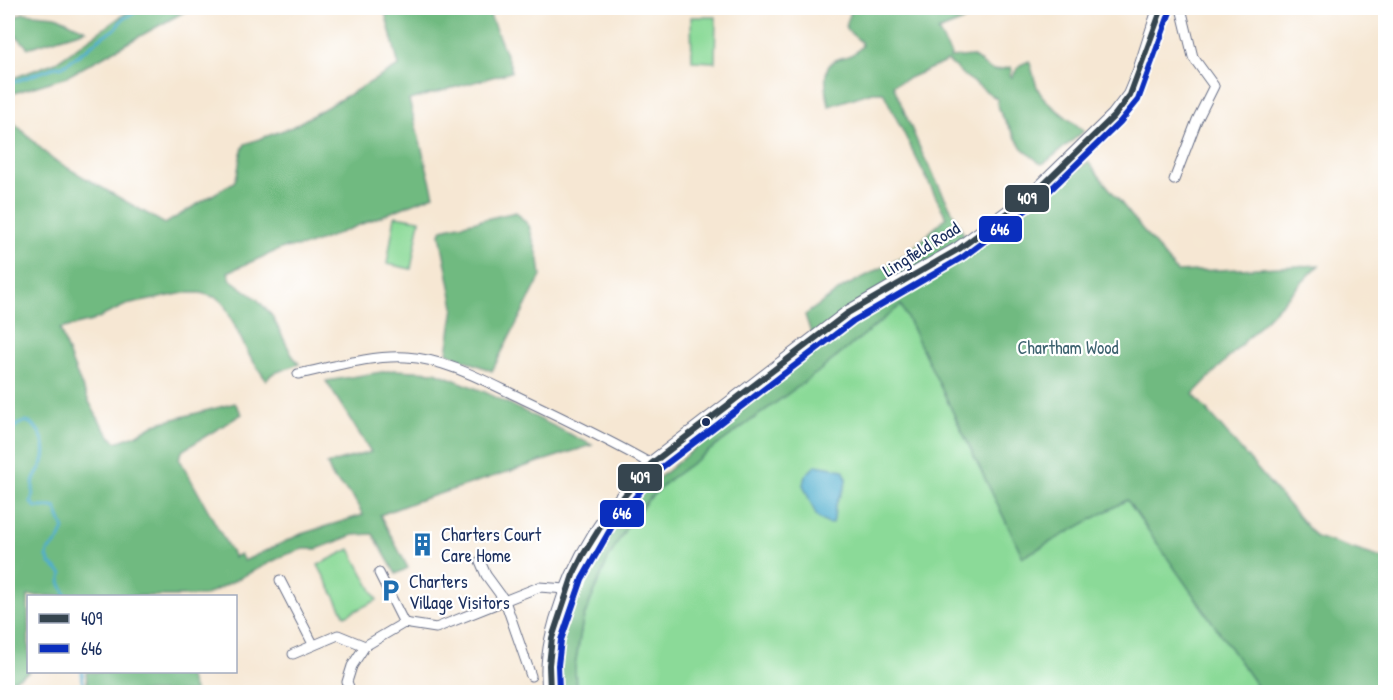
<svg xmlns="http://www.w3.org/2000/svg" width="1393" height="700" viewBox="0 0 1393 700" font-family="'Patrick Hand',sans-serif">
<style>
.green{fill:#8bda98;stroke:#53847b;stroke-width:1.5}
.forest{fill:#70ba80;stroke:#46746f;stroke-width:1.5}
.water{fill:#4faece;stroke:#356e96;stroke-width:1.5}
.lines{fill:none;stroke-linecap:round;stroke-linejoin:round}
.stream{stroke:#4faece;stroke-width:3}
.street-casing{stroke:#686f87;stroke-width:11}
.secondary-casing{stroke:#686f87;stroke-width:16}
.street{stroke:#fff;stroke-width:9}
.secondary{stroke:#fff;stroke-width:14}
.bus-1-casing{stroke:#fff;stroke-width:10}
.bus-2-casing{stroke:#fff;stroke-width:10}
.bus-1{stroke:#36454f;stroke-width:6}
.bus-2{stroke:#0a2ebe;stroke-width:6}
.bus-dot{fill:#1b2f5e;stroke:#fff;stroke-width:2}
.labels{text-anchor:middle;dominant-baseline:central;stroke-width:4.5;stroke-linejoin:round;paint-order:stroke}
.street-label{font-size:18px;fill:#1b2f5e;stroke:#fff}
.park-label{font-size:18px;fill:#3d626f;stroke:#fff}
.poi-label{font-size:18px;fill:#1b2f5e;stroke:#fff;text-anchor:start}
.line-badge{stroke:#fff;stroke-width:2}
.badge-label{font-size:16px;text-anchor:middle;font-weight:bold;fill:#fff}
</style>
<rect width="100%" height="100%" fill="#fff"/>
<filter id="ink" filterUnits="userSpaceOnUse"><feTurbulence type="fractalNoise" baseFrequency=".0167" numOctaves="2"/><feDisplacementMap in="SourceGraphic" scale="12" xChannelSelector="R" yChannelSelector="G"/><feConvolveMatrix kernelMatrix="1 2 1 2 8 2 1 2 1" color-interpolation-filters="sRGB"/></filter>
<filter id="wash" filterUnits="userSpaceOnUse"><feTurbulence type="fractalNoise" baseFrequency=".008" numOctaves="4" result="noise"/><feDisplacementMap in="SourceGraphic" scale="24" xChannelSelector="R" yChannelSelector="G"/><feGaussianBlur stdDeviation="1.35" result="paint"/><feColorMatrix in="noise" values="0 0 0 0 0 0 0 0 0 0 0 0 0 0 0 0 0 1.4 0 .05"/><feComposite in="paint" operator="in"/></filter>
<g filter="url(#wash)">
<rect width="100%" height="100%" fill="#f6e7d3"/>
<!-- green -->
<g class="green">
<polygon points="691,17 716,17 715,62 692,61"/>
<polygon points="395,216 420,220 411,269 387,264"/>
<polygon points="901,305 1023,557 1127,499 1261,692 576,692 575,665 583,620 607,561 626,528 647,501 670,479 818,372"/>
<polygon points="350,549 377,600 345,616 318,565"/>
</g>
<!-- forest -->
<g class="forest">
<polygon points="133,8 191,8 66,77 8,95 8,80 56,62"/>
<path d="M384,8H487L511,67V72L409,100L434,195L322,240L305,246L283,248L228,272L231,280L257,299L272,316L292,355L299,364L272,374L266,380L249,355L224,304L217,298L201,293H184L126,305L92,321L60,329C69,357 94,423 116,442L136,435L155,424L235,403L242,414L183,450L179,458L234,557L240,554L244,561L301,534L363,515L353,497L333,478L327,464L371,452L326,381L394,370L435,372L485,392L592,445L414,502L380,515L408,568L396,574L373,534L354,535L317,549H303L285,555L204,596H28L29,672L8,683V117L52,159L165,224L234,182C241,171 237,156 245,144L292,127L399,66Z"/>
<path d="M851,8H996L938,31L951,55L950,58L972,56C992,68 984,74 1011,67L1012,71L1010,75L1012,77L1020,65L1029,61C1033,70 1034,80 1038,89C1043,102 1072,121 1084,131L1046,162L1041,164L1022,148L998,109L997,99L962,74L948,61L893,85L922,153L972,250L1088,162L1177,272L1319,265L1193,394L1316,537L1385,559V692H1261L1127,500L1023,557L901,305L818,372L670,479L647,501L626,528L607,561L583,619L575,665L576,692H561L558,658L562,636L593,555L613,526L632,502L649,486L816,348L805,315L844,287L905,256L946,217L883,92H872L829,106C827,93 819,65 838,59C848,56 855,55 862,46L861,42L846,29C845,21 852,16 851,8Z"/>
<polygon points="23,13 56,16 86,30 28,48 17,36 8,48 8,20"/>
<polygon points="516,212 529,226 539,260 541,276 492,371 447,353 454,307 440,234 442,229"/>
<polygon points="86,672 187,672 195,692 88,692"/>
</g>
<!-- water -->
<path class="water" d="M816,465L843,470C852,485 838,494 835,508C834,514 835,518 833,523L828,524L817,517L803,485L805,476Z"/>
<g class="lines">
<!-- stream -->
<g class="stream">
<path d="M8,84L58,66L61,67C76,58 89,47 103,36C107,33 112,32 115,29C118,26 120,21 124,18C131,15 134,14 139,8"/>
<polyline points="8,365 8,371"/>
<path d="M8,434L17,425L26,421C41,427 48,446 43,462C41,468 36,473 34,479C32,487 34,495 31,503L36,507H55L64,529L59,540L48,551L47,557L50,563L62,574L60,582L66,596"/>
<polyline points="82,672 84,692"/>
</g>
</g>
</g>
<g filter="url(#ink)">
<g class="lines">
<defs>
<g id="street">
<polyline points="1174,180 1197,120 1214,86 1193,57 1181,8"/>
<path d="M298,374C332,367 372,355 406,357C446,359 485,381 521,398C565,419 609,440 651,464"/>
<polyline points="480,561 486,575 505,601 531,676"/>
<polyline points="379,573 404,623"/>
<polyline points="280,580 313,644"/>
<polyline points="293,654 338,635 365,646"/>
<polyline points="351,692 347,682 352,666 365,646 404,623 436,628 539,587 566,589"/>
</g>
<path id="secondary" d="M550,692C546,667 550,645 557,620C576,555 606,513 651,464L848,313L959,249L1036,192L1114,116L1130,95L1140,71L1158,15L1162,8"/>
</defs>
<!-- street casing -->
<use href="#street" class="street-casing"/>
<!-- secondary casing -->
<use href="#secondary" class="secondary-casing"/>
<!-- street -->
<use href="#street" class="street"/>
<!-- secondary -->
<use href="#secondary" class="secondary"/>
<defs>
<polyline id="bus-1" points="550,692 549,665 552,638 573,575 583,555 606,518 651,464 848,313 959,249 1036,192 1114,116 1130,95 1162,8"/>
<polyline id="bus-2" points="559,691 558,665 561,640 582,579 614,523 657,471 853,321 963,257 1042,198 1120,122 1138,100 1170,12"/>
</defs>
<!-- bus-1 casing -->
<use href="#bus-1" class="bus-1-casing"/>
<!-- bus-2 casing -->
<use href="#bus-2" class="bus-2-casing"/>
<!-- bus-1 -->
<use href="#bus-1" class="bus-1"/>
<!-- bus-2 -->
<use href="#bus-2" class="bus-2"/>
</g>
</g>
<!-- icons -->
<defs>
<symbol id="building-bare" viewBox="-9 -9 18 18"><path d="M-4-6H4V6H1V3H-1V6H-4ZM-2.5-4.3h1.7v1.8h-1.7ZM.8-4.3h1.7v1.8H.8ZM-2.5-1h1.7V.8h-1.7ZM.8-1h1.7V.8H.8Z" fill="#1f6fb2" stroke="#fff" stroke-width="2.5" paint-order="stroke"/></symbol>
<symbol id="parking-bare" viewBox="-9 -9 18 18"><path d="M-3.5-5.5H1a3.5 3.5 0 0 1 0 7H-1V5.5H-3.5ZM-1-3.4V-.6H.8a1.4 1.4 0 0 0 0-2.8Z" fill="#1f6fb2" stroke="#fff" stroke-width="2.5" paint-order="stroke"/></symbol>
</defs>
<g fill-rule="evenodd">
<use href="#building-bare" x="406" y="528" width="33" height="33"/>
<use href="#parking-bare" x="374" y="574" width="33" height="33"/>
</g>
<!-- markers -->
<circle class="bus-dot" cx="706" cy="422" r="5"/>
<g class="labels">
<!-- street labels -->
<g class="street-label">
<text transform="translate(921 249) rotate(-32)">Lingfield Road</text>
</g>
<!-- park labels -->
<g class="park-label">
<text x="1068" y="347">Chartham Wood</text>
</g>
<!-- poi labels -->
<g class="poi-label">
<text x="441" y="534">Charters Court<tspan x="441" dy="21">Care Home</tspan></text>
<text x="409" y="581">Charters<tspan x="409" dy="21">Village Visitors</tspan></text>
</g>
</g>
<g class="line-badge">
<rect x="1004" y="184" width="46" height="29" rx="6" fill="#36454f"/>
<rect x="978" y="215" width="45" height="28" rx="6" fill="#0a2ebe"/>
<rect x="617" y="463" width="46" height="29" rx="6" fill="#36454f"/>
<rect x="599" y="499" width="46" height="29" rx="6" fill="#0a2ebe"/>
</g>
<g class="badge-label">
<text x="1027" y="204">409</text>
<text x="1000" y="235">646</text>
<text x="640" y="483">409</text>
<text x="622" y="519">646</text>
</g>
<!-- margin -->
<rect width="1393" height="700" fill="none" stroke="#fff" stroke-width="30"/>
<!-- legend -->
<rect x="27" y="595" width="210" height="78" fill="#ffffff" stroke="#a4acbf" stroke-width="1.5"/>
<rect x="39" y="614" width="30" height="9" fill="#36454f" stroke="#a4acbf" stroke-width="1.5"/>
<text x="81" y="625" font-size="18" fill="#1b2f5e">409</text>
<rect x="39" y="644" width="30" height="9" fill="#0a2ebe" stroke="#a4acbf" stroke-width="1.5"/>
<text x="81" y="655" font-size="18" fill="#1b2f5e">646</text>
</svg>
